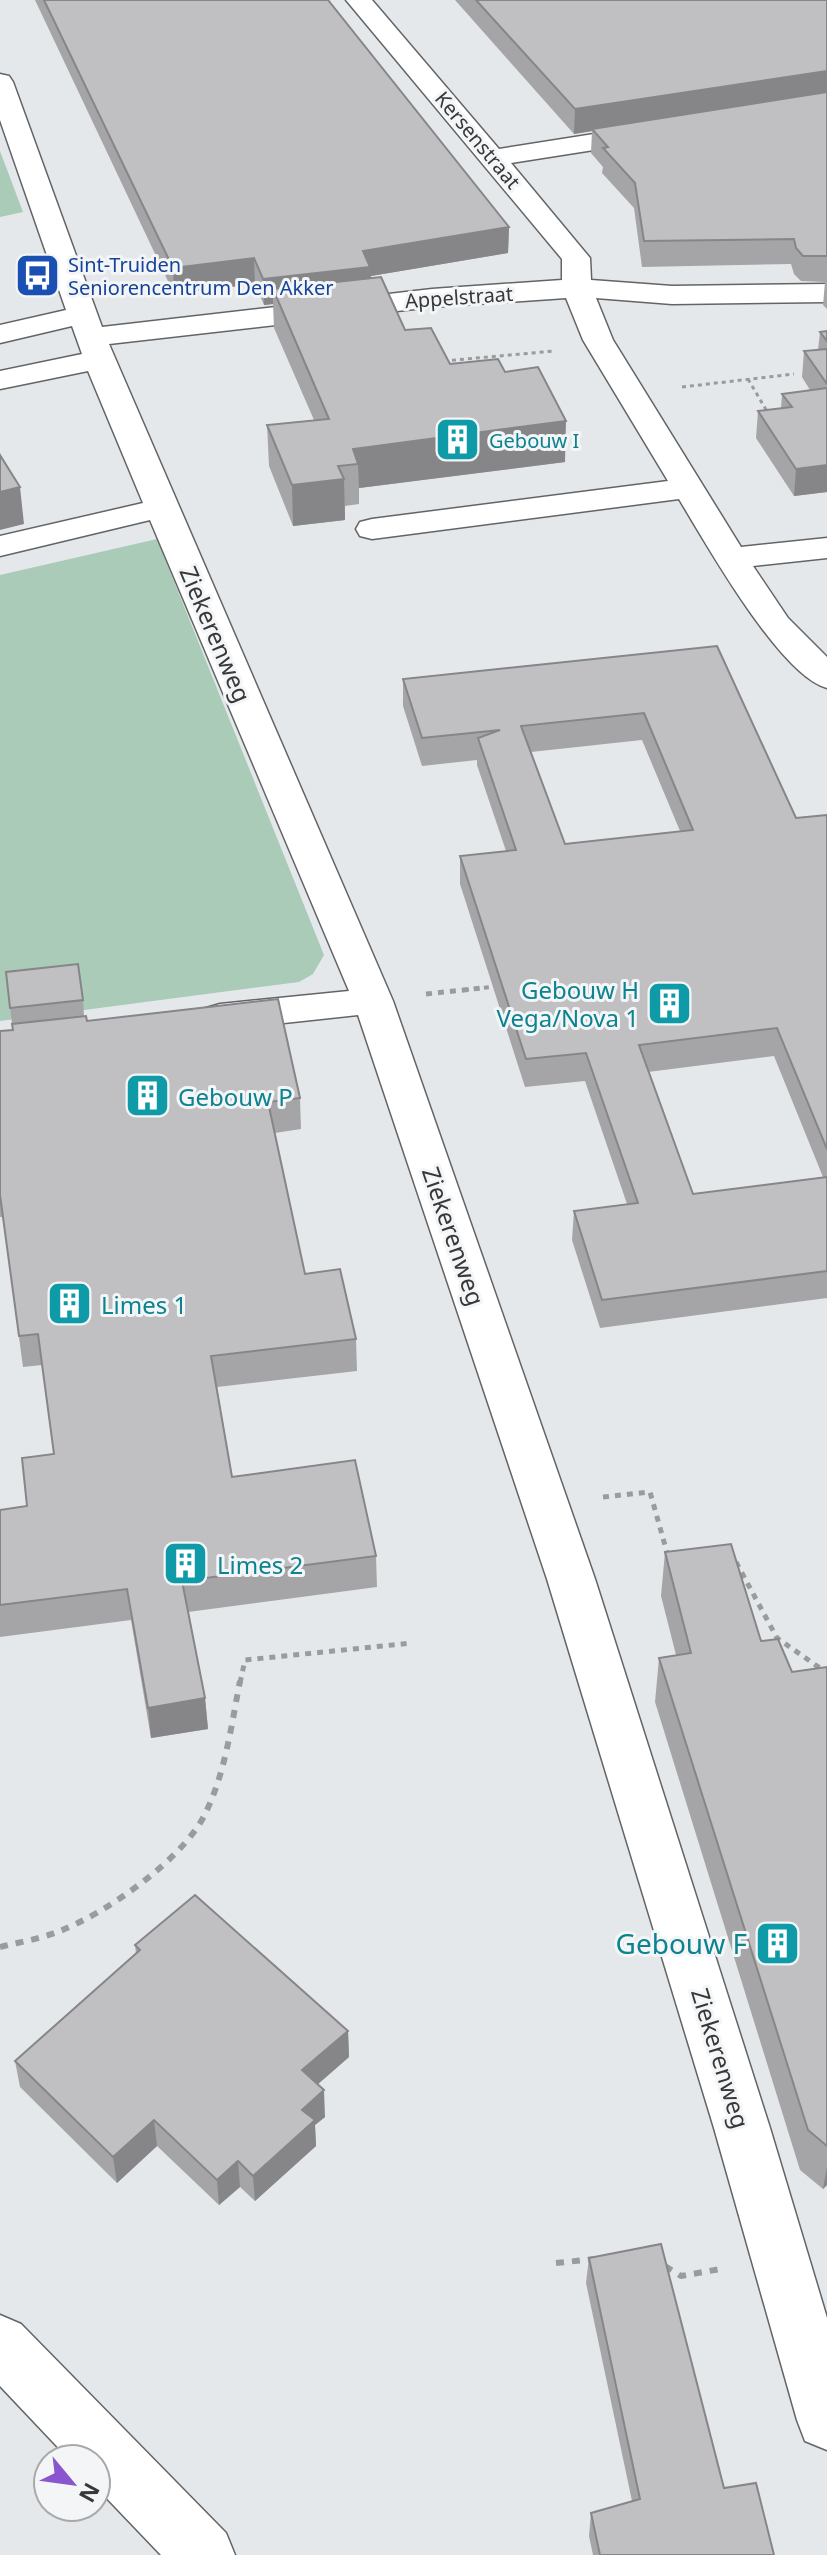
<svg xmlns="http://www.w3.org/2000/svg" width="827" height="2555" viewBox="0 0 827 2555" font-family="'Noto Sans',sans-serif">
<style>
.green{fill:#a9cbb8}
.lines{fill:none;stroke-linecap:round;stroke-linejoin:round}
.minor-casing{stroke:#626466;stroke-width:3}
.path-far3{stroke:#999c9d;stroke-width:3;stroke-dasharray:4 4;stroke-linecap:butt}
.path-far2{stroke:#999c9d;stroke-width:4;stroke-dasharray:5 5;stroke-linecap:butt}
.path-far1{stroke:#999c9d;stroke-width:5;stroke-dasharray:6 6;stroke-linecap:butt}
.path{stroke:#999c9d;stroke-width:6;stroke-dasharray:8 8;stroke-linecap:butt}
.minor{fill:#fff;fill-rule:evenodd}
.wall{fill:#a5a5a8;fill-rule:evenodd}
.shaded-wall{fill:#868688}
.building{fill:#c0c0c3;stroke:#868688;stroke-width:2;fill-rule:evenodd}
.labels{text-anchor:middle;dominant-baseline:central;stroke-width:6;stroke-linejoin:round;paint-order:stroke}
.far-street-label{font-size:20px;fill:#373839;stroke:#f3f5f7}
.far-transit-label{font-size:20px;fill:#164399;stroke:#f3f5f7;text-anchor:start}
.far-culture-label{font-size:20px;fill:#0d838f;stroke:#f3f5f7;text-anchor:start}
.street-label{font-size:24px;fill:#373839;stroke:#f3f5f7}
.culture-label{font-size:24px;fill:#0d838f;stroke:#f3f5f7;text-anchor:start}
.near-culture-label{font-size:28px;fill:#0d838f;stroke:#f3f5f7;text-anchor:end}
</style>
<rect width="100%" height="100%" fill="#e5e8ea"/>
<!-- green -->
<g class="green">
<polygon points="0,151 23,212 0,217"/>
<polygon points="157,539 324,955 313,974 299,982 0,1021 0,575"/>
</g>
<g class="lines">
<defs>
<g id="minor">
<path d="M346,0H372L499,149L651,125L661,127L665,133L661,139L651,141L511,163L590,258L591,280L672,286L827,284V302L672,304L596,298L613,340L741,547L827,538V558L753,566L788,618L827,657V688C780,676 705,542 679,499L372,539L360,536L356,529L360,522L372,519L668,481L583,340L566,298L432,307L109,344L393,1001L595,1579L770,2128L827,2318V2450L805,2441L797,2420L714,2128L547,1579L358,1015L220,1030L206,1026L200,1017L206,1008L220,1004L349,991L150,520L0,556V536L143,503L88,371L0,389V371L82,354L72,326L0,343V325L66,310L0,120V74L9,76L13,82L102,327L432,289L562,280V259Z"/>
<polygon points="0,2315 21,2324 226,2533 235,2555 161,2555 96,2487 96,2459 69,2459 0,2386"/>
</g>
</defs>
<!-- minor casing -->
<use href="#minor" class="minor-casing"/>
<!-- path-far3 -->
<g class="path-far3">
<polyline points="444,361 554,351"/>
<polyline points="748,379 768,413"/>
<polyline points="682,387 794,374"/>
</g>
<!-- path-far2 -->
<polyline class="path-far2" points="464,990 499,986"/>
<!-- path-far1 -->
<g class="path-far1">
<polyline points="426,994 482,988"/>
<polyline points="603,1497 650,1492 668,1556"/>
<polyline points="736,1562 777,1638 827,1673"/>
<polyline points="240,1683 245,1660 412,1643"/>
</g>
<!-- path -->
<g class="path">
<path d="M0,1947C20,1942 40,1939 60,1931C106,1913 179,1862 203,1818C225,1776 231,1727 240,1681"/>
<polyline points="556,2263 595,2259"/>
<polyline points="665,2266 681,2276 720,2269"/>
</g>
<!-- minor -->
<use href="#minor" class="minor"/>
</g>
<!-- wall -->
<g class="wall">
<polygon points="35,0 328,0 509,227 508,253 371,276 371,278 405,330 450,364 505,372 565,462 359,488 359,504 345,506 345,520 293,526 269,466 267,425 314,420 274,328 273,304 264,305 255,284 174,294"/>
<polygon points="455,0 827,0 827,309 823,305 825,282 801,281 794,274 791,264 642,267 634,208 602,173 603,167 591,153 592,131 574,134"/>
<polygon points="827,331 827,492 794,496 756,438 758,411 781,409 782,394 810,390 802,377 804,351 818,350 820,332"/>
<path d="M717,646L796,818L827,815V1298L600,1328L572,1240L574,1211L627,1204L585,1081L525,1087L460,884V856L506,851L477,765V760L422,766L403,706V679ZM642,740L680,831L565,844L531,752ZM774,1056L823,1177L693,1194L648,1072Z"/>
<polygon points="6,972 83,1000 84,1016 12,1024"/>
<polygon points="87,1021 300,1098 301,1129 275,1133 305,1274 356,1339 357,1371 217,1387 232,1477 376,1556 377,1587 188,1612 205,1698 208,1729 151,1738 131,1620 0,1637 0,1510 27,1506 54,1454 42,1365 23,1367 3,1217 0,1217 0,1031"/>
<polygon points="665,1552 761,1641 792,1672 827,1667 827,2185 823,2189 800,2170 655,1702 659,1658 676,1655 661,1596"/>
<polygon points="135,1945 348,2031 349,2057 317,2085 325,2117 315,2125 316,2146 255,2201 240,2187 219,2205 157,2146 117,2183 20,2087 15,2061 136,1954"/>
<polygon points="589,2258 724,2488 774,2555 593,2555 589,2536 591,2513 632,2501 586,2283"/>
</g>
<!-- shaded-wall -->
<g class="shaded-wall">
<polygon points="827,71 827,95 592,129 592,131 574,134 575,109"/>
<polygon points="509,227 508,253 371,276 371,293 273,289 273,304 264,305 263,279 363,251"/>
<polygon points="254,258 255,284 174,294 173,268"/>
<polygon points="566,421 565,462 359,488 358,464 353,449"/>
<polygon points="827,465 827,492 794,496 796,469"/>
<polygon points="344,479 345,520 293,526 292,485"/>
<polygon points="20,487 24,524 0,530 0,492"/>
<polygon points="205,1698 208,1729 151,1738 148,1708"/>
<polygon points="348,2031 349,2057 303,2097 302,2070"/>
<polygon points="324,2090 325,2117 315,2125 316,2146 255,2201 253,2176 302,2110"/>
<polygon points="154,2120 157,2146 117,2183 113,2157"/>
<polygon points="238,2161 240,2187 219,2205 217,2180"/>
<polygon points="827,2167 827,2185 823,2189"/>
</g>
<!-- building -->
<g class="building">
<polygon points="44,0 328,0 509,227 363,251 370,267 263,279 254,258 173,268"/>
<polygon points="476,0 827,0 827,71 575,109"/>
<polygon points="827,92 827,256 803,256 796,248 794,239 644,241 635,183 603,148 608,147 592,129"/>
<polygon points="381,277 405,330 431,328 450,364 498,359 505,372 538,367 566,421 353,449 358,464 338,466 344,479 292,485 267,425 329,419 273,289"/>
<polygon points="827,331 827,341 820,332"/>
<polygon points="827,349 827,384 804,351"/>
<polygon points="827,388 827,465 796,469 758,411 792,407 782,394"/>
<polygon points="0,455 20,487 0,492"/>
<path d="M717,646L796,818L827,815V1149L777,1028L639,1045L693,1194L827,1177V1271L602,1300L574,1211L638,1203L586,1053L526,1059L460,856L516,850L478,738L500,730L422,738L403,679ZM644,713L693,830L565,844L521,726Z"/>
<polygon points="78,964 83,1000 10,1008 6,972"/>
<polygon points="278,999 300,1098 268,1102 305,1274 340,1269 356,1339 211,1356 232,1477 355,1460 376,1556 182,1581 205,1698 148,1708 127,1589 0,1605 0,1510 27,1506 22,1458 54,1454 38,1334 19,1336 0,1195 0,1031 13,1030 12,1024 86,1016 87,1021"/>
<polygon points="731,1544 761,1641 778,1639 792,1672 827,1667 827,2146 808,2130 659,1658 691,1653 665,1552"/>
<polygon points="195,1895 348,2031 302,2070 324,2090 302,2110 315,2120 253,2176 238,2161 217,2180 154,2120 113,2157 15,2061 140,1950 135,1945"/>
<polygon points="661,2244 724,2488 756,2483 774,2555 600,2555 591,2513 640,2499 589,2258"/>
</g>
<!-- icons -->
<defs>
<symbol id="bus-square" viewBox="-11 -11 22 22"><rect x="-9" y="-9" width="18" height="18" rx="4" fill="#1a4fb4" stroke="#f3f5f7"/><path d="M-5-6H5V4H4V6H2V4H-2V6H-4V4H-5ZM-3.5-4V0h7V-4ZM-3.5 1.2v1.5H-2V1.2ZM2 1.2v1.5H3.5V1.2Z" fill="#fff"/></symbol>
<symbol id="building-square" viewBox="-11 -11 22 22"><rect x="-9" y="-9" width="18" height="18" rx="4" fill="#0f9aa8" stroke="#f3f5f7"/><path d="M-4-6H4V6H1V3H-1V6H-4ZM-2.5-4.3h1.7v1.8h-1.7ZM.8-4.3h1.7v1.8H.8ZM-2.5-1h1.7V.8h-1.7ZM.8-1h1.7V.8H.8Z" fill="#fff"/></symbol>
</defs>
<g fill-rule="evenodd">
<use href="#bus-square" x="12" y="250" width="51" height="51"/>
<use href="#building-square" x="432" y="414" width="51" height="51"/>
<use href="#building-square" x="644" y="978" width="51" height="51"/>
<use href="#building-square" x="122" y="1070" width="51" height="51"/>
<use href="#building-square" x="44" y="1278" width="51" height="51"/>
<use href="#building-square" x="160" y="1538" width="51" height="51"/>
<use href="#building-square" x="752" y="1918" width="51" height="51"/>
</g>
<g class="labels">
<!-- far-street labels -->
<g class="far-street-label">
<text transform="translate(478 140) rotate(50)">Kersenstraat</text>
<text transform="translate(459 297) rotate(-4)">Appelstraat</text>
</g>
<!-- far-transit labels -->
<g class="far-transit-label">
<text x="68" y="264">Sint-Truiden<tspan x="68" dy="23">Seniorencentrum Den Akker</tspan></text>
</g>
<!-- far-culture labels -->
<g class="far-culture-label">
<text x="489" y="440">Gebouw I</text>
</g>
<!-- street labels -->
<g class="street-label">
<text transform="translate(216 634) rotate(67)">Ziekerenweg</text>
<text transform="translate(454 1236) rotate(71)">Ziekerenweg</text>
<text transform="translate(721 2058) rotate(73)">Ziekerenweg</text>
</g>
<!-- culture labels -->
<g class="culture-label">
<text x="639" y="989" text-anchor="end">Gebouw H<tspan x="639" dy="28">Vega/Nova 1</tspan></text>
<text x="178" y="1096">Gebouw P</text>
<text x="101" y="1304">Limes 1</text>
<text x="217" y="1564">Limes 2</text>
</g>
<!-- near-culture labels -->
<g class="near-culture-label">
<text x="747" y="1943">Gebouw F</text>
</g>
</g>
<!-- north arrow -->
<g transform="translate(72 2483) rotate(119)"><circle r="38" fill="#f3f5f7" stroke="#a8a9ab" stroke-width="2"/>
<path d="M0-6L14 30L0 20L-14 30Z" fill="#8a56cf"/>
<text y="-12" font-size="22" font-weight="bold" text-anchor="middle" fill="#373839">N</text>
</g>
</svg>
